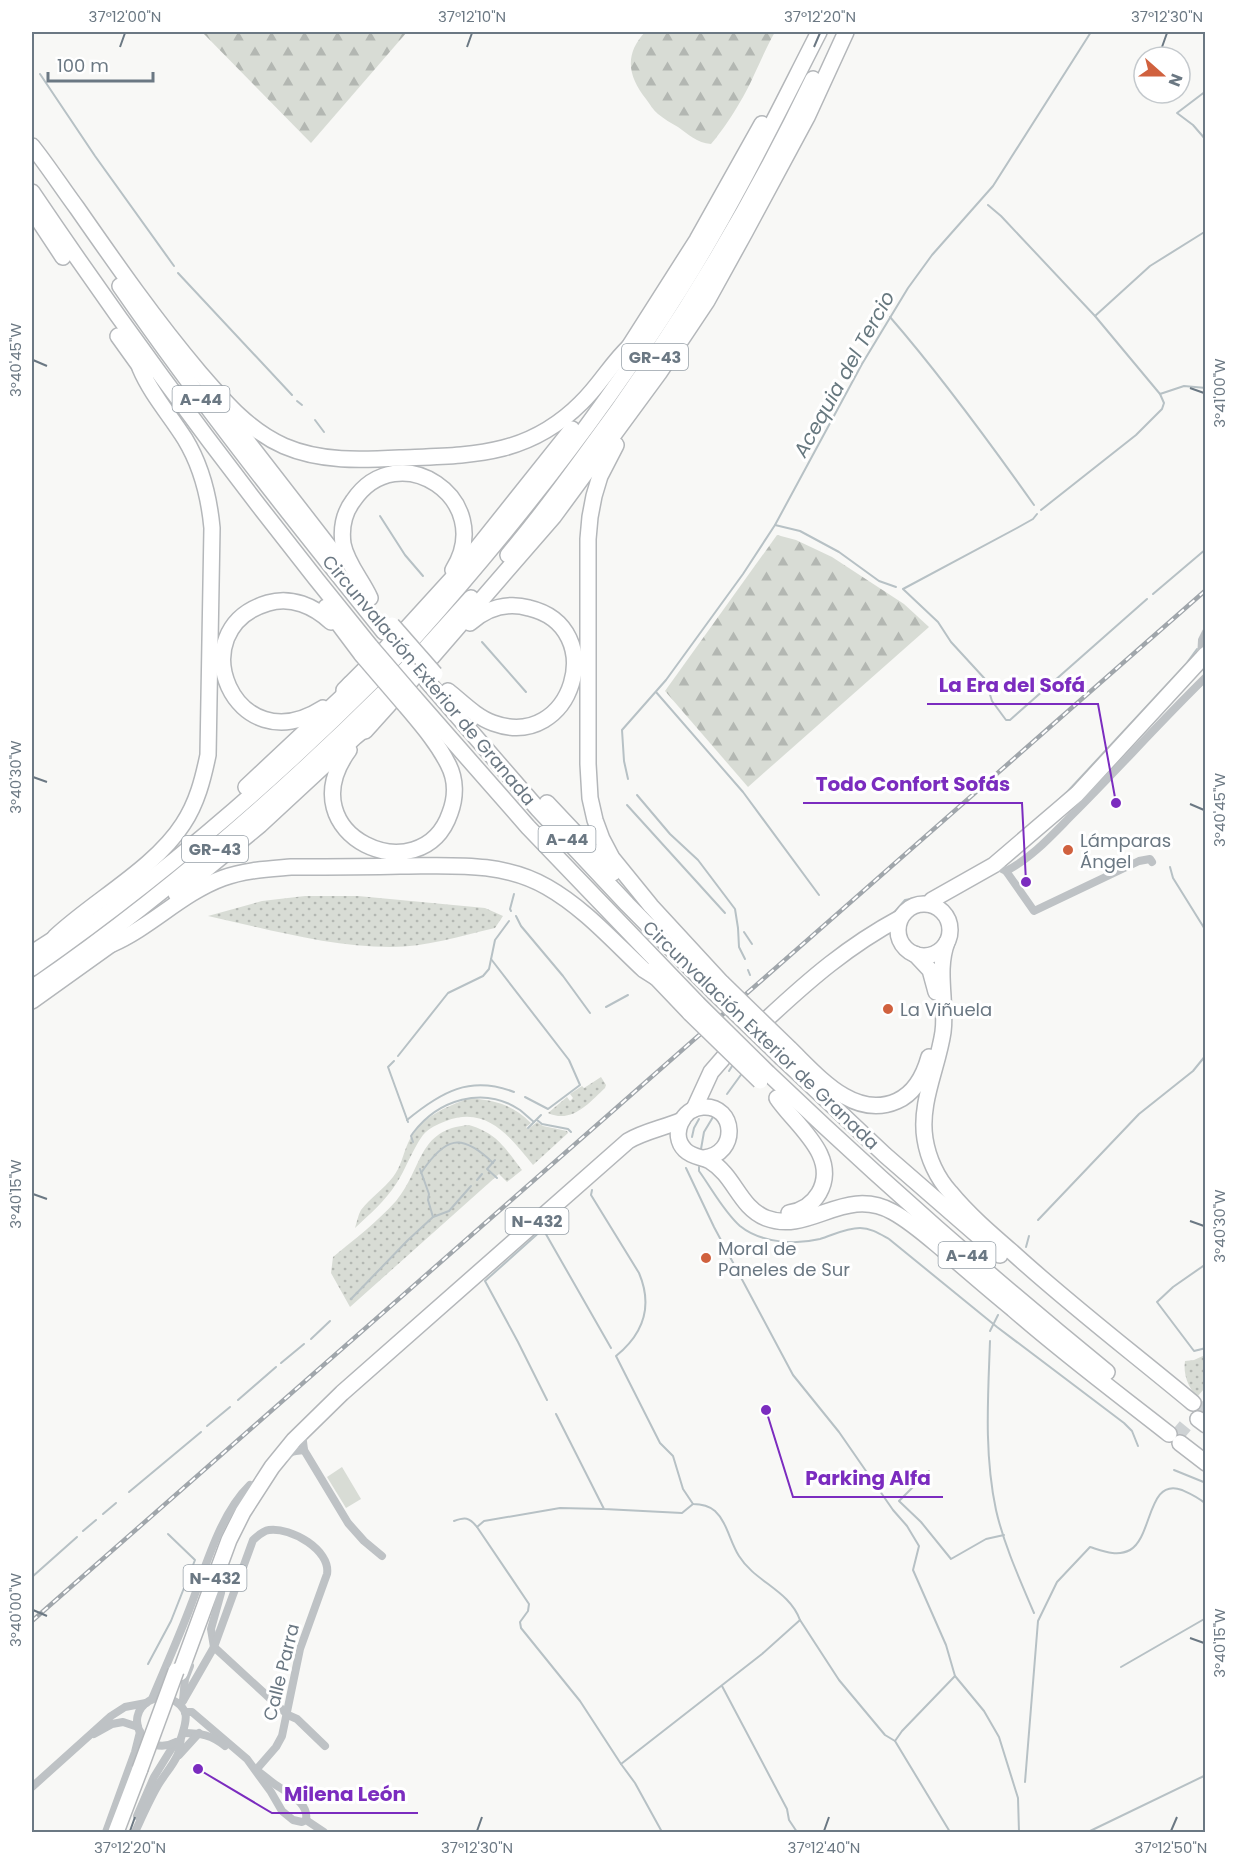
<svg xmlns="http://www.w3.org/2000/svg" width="1237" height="1864" viewBox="0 0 1237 1864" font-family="Poppins,sans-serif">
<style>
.grass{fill:url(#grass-dots)}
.forest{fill:url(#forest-firs)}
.pitch{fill:#d8dcd5}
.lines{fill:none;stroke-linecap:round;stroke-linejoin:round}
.stream{stroke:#b7c1c5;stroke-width:2}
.highway-tunnel{stroke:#ced2d4;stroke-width:15;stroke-dasharray:15 8;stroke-linecap:butt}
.highway-casing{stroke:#b4b7ba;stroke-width:18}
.street{stroke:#bec2c5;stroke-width:8}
.highway{stroke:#fff;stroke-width:15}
.rail-casing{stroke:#a0a6ab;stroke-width:4.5}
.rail{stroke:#fff;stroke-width:2;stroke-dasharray:7;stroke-linecap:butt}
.highway-bridge-casing{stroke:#b4b7ba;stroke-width:18;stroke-linecap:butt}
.highway-bridge{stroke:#fff;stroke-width:15}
.ticks{fill:none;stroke:#6b7883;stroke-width:2}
.poi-dot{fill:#d0613e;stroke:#fff;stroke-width:2}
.labels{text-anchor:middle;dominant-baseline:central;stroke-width:6;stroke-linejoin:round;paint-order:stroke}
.shield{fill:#fff;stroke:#97a0a8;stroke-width:1.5}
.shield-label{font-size:16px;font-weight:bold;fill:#6b7883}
.street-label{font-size:18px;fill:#6b7883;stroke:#fff}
.poi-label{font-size:18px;fill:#6b7883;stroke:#fff;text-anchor:start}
.water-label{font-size:20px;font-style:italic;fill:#67787f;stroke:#fff}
.leader{fill:none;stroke:#7b2cbf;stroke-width:2}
.callout-dot{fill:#7b2cbf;stroke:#fff;stroke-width:2}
.callout-label{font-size:20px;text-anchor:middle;font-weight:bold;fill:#7b2cbf;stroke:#fff;stroke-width:6;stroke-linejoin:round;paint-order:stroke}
.neatline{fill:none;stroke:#6b7883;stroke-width:2}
.ticks-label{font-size:15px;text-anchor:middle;fill:#6b7883}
</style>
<defs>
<pattern id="grass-dots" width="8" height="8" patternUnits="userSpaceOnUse" patternTransform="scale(1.5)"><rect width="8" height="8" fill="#d8dcd5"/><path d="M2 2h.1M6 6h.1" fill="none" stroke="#b3b7b2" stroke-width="1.8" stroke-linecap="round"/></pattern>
<pattern id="forest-firs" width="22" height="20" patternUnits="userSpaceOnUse" patternTransform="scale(1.5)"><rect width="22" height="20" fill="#d8dcd5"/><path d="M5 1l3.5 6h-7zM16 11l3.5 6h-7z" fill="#b3b7b2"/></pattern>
</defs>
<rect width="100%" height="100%" fill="#f8f8f6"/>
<!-- grass -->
<g class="grass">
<path d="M305,896H358L485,908L503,916L495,928C461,936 426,947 391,947C329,947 268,929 208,916L262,901Z"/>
<path d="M601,1077L606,1085L605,1088C589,1103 572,1124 548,1113L567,1097L570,1101L573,1098L570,1094L582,1086L584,1088Z"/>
<path d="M470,1098C497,1101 511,1104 531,1123L526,1127L528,1129L537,1122L543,1126L567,1131L568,1133L533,1165C510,1137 487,1105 446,1121C438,1124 429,1128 423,1135C412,1150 406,1169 396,1184C385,1201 370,1214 355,1228C357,1222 358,1215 361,1210C370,1198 384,1189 393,1177C401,1167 403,1154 408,1143C420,1117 445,1107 470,1098Z"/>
<path d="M469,1125C498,1134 504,1147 522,1170L507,1182L499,1174L350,1307L331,1273L333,1257C355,1239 377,1222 396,1201C423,1169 417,1129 469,1125Z"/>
<path d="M1205,1355V1390L1204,1389L1197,1397C1188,1387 1183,1374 1185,1361L1194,1360Z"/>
</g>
<!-- forest -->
<g class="forest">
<polygon points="202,32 407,32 311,143"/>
<path d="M645,32H775C767,46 761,60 754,75C745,96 726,127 711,144C697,143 688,134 678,127C671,123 664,119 658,114C653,110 650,104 646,99C628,76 624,55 645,32Z"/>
<polygon points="777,535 796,540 832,557 904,604 929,627 748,787 665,691"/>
</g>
<!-- pitch -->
<polygon class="pitch" points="342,1467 361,1499 346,1508 327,1477"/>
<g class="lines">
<!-- stream -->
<g class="stream">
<polyline points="40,74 95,156 174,266"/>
<polyline points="1206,91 1177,113 1193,125 1206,140"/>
<polyline points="988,205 1001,216 1095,316 1150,266 1206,231"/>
<polyline points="178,273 292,395"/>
<polyline points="1095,316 1160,394 1184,386 1206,388"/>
<path d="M890,317C942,377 988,440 1034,505"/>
<polyline points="297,401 302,405"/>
<polyline points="315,420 324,432"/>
<polyline points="1041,510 1136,435 1162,409 1164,403 1160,394"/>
<polyline points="1037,514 1033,519 1017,528 903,589 938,622 951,642 985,679 992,701 1006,720 1010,720 1147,599"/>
<polyline points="380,516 405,555 423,576"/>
<polyline points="775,525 800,531 839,552 879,581 896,587"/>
<polyline points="1153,594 1206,549"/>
<polyline points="482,642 526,692"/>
<polyline points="656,692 743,792 819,895"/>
<polyline points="628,779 624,761 622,730 666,680 743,574 775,525 862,364 908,288 932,255 993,186 1091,32"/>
<polyline points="637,795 670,834 698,860 735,909 738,928 739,947 745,959"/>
<polyline points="1055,803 1068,791 1186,664 1197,649"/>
<polyline points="627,805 725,913"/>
<polyline points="1170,867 1173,878 1206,931"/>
<polyline points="511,911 510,909 514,894"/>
<polyline points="892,915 905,900 927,896"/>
<polyline points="516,916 521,926 563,976 590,1013"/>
<polyline points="744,932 752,944"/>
<polyline points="491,959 569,1060 580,1085 548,1109 525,1097"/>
<polyline points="748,970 750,975"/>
<polyline points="606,1007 628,995"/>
<polyline points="398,1056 448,993 483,976 489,969 495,940 509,921"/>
<polyline points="394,1061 388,1067 408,1122"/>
<polyline points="729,1071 734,1063"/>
<polyline points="727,1094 743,1072"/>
<path d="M407,1120C441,1092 470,1075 514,1092"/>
<polyline points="537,1120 542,1124 568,1129 571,1132"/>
<polyline points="528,1128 541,1115"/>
<polyline points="692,1137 694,1128 699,1119"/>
<path d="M413,1142L411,1136L413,1133C438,1100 483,1085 520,1110C525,1114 529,1118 534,1122"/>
<polyline points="701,1149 704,1132 713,1117"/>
<polyline points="495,1160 487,1169 497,1178"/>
<path d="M699,1167V1171C712,1189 724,1212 740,1226C761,1243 795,1245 820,1239C833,1235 846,1228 860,1228C871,1228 880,1234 889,1239L997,1327L1124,1423L1132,1431L1138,1446"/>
<polyline points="686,1168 714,1227 793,1375 839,1432 893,1510 907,1526 919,1546 913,1570 946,1645 955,1676 902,1731 895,1741"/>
<polyline points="420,1169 429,1194 428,1200 433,1217"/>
<path d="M421,1173C445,1137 461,1132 493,1163"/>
<polyline points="477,1180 482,1174"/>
<path d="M592,1190L591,1195L639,1273C653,1306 643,1334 616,1356L660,1443L673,1456L683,1489L693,1504C701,1504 708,1505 715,1511C727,1522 730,1542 739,1556C755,1582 789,1590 800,1620L839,1680L885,1735L895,1741L950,1832"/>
<polyline points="1038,1220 1139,1114 1193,1071 1206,1055"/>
<polyline points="1026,1247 1029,1236"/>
<polyline points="1206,1264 1173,1287 1157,1302 1194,1351 1206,1348"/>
<polyline points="351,1299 408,1240 433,1217 449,1211 471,1186"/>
<polyline points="990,1331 998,1315"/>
<polyline points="311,1339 330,1321"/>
<path d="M990,1341C988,1397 984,1454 996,1510C1004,1545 1020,1580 1034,1613"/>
<polyline points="281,1363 304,1344"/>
<polyline points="238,1400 276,1367"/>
<polyline points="547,1400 518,1342 485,1281 543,1229 611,1348"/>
<polyline points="556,1414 604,1509 682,1513 693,1504"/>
<polyline points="207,1426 230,1407"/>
<polyline points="1174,1470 1206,1483"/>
<polyline points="929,1471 899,1501 921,1522 951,1559 986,1539 1004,1535"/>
<polyline points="129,1492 201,1432"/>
<polyline points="103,1514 116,1503"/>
<path d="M454,1521C465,1517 469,1517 477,1527L529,1604L528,1611L520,1622L521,1628L580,1701L621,1764"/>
<polyline points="477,1527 484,1521 560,1508 603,1509"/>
<polyline points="83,1531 96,1520"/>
<polyline points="32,1577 77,1537"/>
<polyline points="148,1664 171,1621 195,1560 168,1534"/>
<polyline points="1121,1667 1206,1618"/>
<polyline points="955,1676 984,1711 999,1737 1018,1798 1019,1832"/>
<polyline points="722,1686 787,1809 789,1820 797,1832"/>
<path d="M1025,1782L1038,1621L1057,1582L1090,1547C1103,1551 1117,1557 1130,1550C1153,1537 1147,1477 1182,1490C1191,1494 1198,1497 1206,1504"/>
<polyline points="662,1832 635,1783 621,1764 762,1654 800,1620"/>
<polyline points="1088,1832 1206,1775"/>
</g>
<!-- highway-tunnel -->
<g class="highway-tunnel">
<polyline points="1193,1403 1204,1412"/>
<polyline points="1175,1427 1186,1436"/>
</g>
<defs>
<g id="highway">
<path d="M32,146C48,166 62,188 77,208C116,264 155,320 199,372C224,401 248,430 284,446C321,462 361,460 400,458C471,455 527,457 581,403C600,385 612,362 631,345"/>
<path d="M32,192C138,349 251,500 371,647"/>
<polyline points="32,210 63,257"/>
<path d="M120,286C203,406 293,519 384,632"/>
<polyline points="118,336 146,375"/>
<polyline points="625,353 697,240 762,124"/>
<polyline points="223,410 337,557"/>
<polyline points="616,445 600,476 594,496 590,517 588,539 588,764 590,798 595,820 602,839 612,858 651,906 722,983"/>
<path d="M508,555C534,524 559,491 583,458C672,339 749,212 813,79"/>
<path d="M370,598C362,580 347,564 343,544C341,529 344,513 353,501C398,434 497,499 453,570"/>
<polyline points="326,607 362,655"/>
<polyline points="407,628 458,572 572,429"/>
<path d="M414,638C512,528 603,413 681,288C733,205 775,118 819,32"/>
<polyline points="425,649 471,598"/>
<polyline points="383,652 389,645"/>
<polyline points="431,658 554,516 659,373 707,301 744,234 807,117 846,32"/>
<polyline points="391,662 398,655"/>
<polyline points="401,674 408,667"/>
<polyline points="427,681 538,809 627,904 713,991"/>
<polyline points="409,683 415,676"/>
<polyline points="344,690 365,669"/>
<path d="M448,691C462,702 476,717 493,723C573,752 610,627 529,608C508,602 487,608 470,623"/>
<polyline points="414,697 528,827 698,1004"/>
<path d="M323,708C234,765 179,629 268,603C291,596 314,606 331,622"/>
<polyline points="365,731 392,701"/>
<path d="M349,750C286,836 422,895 450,813C456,797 456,779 448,764C437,742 420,723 405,705"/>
<polyline points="246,787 342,697 350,684"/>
<polyline points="547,803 613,873"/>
<polyline points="176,894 260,825 355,737 371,724"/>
<circle cx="924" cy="930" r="26"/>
<polyline points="929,904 932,900 994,865 1077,794 1206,654"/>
<path d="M55,937C93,901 155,868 183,824C197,803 203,779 208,755L212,528C209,496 202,467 185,439C170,415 151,394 140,368"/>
<path d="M947,942C936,971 947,1002 943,1032C938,1067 919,1103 925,1139C928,1158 937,1178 950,1192C968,1214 990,1233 1012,1252C1070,1305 1133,1353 1193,1403"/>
<path d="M112,944C151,927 182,893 223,878C245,870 268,869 291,867C328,867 364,867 400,866C450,866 503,861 547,887C584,908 613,941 644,970L655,977"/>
<polyline points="32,953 63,933"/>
<polyline points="915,954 930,970 936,992"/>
<path d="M32,968C155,882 268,786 374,680"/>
<polyline points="650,971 690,1013"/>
<path d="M32,988C159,901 275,800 384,692"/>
<polyline points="32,1001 120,938"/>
<path d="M767,1019C810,979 848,946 900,918"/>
<path d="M790,1049C818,1076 854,1120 897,1101C915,1093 924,1075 929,1057"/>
<polyline points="782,1058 885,1155 1000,1255"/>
<path d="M768,1073C877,1177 990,1277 1107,1372"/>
<path d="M777,1098C795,1125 840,1156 819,1193C812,1205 802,1211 789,1213"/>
<polyline points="694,1109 711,1072 724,1057"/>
<path d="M704,1158C739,1154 736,1105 703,1107C682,1108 670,1135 685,1150C692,1157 702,1157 710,1161C735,1176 739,1207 766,1218C810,1235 844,1185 893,1212C913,1223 930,1239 947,1253C969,1272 991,1291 1013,1309C1063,1353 1117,1393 1169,1434"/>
<polyline points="1198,1419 1206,1425"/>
<polyline points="1180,1443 1206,1463"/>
<path d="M180,1673L229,1540L243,1512L272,1467L294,1440L342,1393L628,1141C645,1131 664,1128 682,1120"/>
<polyline points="116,1832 140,1769"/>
</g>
</defs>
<!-- highway casing -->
<use href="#highway" class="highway-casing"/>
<!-- street -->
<g class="street">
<polyline points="1201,659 1202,640 1206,632"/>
<polyline points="1002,869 1006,871 1034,911 1139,861 1150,859 1152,862"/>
<path d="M1006,871C1032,858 1053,834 1073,814C1118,769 1160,722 1206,677"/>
<polyline points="302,1433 304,1450 348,1523 364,1541 382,1556"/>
<path d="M286,1457C291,1450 297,1451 304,1450"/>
<polyline points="223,1575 221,1593 211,1629 214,1647 288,1715 297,1719 325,1746"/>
<path d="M152,1699C165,1668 179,1637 191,1605C206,1566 220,1514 250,1485"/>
<polyline points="183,1700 185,1679 190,1666"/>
<path d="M183,1701L214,1647L253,1540C258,1536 262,1531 269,1530C291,1527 331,1550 327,1574L300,1649L282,1736L276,1747L256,1770"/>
<polyline points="185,1712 192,1712 247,1759 271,1792 282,1811 293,1820 302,1822 306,1820 324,1832"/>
<path d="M184,1733C200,1733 212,1735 225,1746"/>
<polyline points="94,1734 112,1724 123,1722 138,1727"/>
<polyline points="179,1755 199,1733"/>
<path d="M259,1772C266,1777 272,1783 279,1787C291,1795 309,1804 306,1820"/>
<polyline points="32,1787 111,1716 125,1707 146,1703"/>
<polyline points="137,1816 154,1777 175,1743"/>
<polyline points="106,1832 135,1752 140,1732"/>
<path d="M135,1832C142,1817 149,1801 157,1787C163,1776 172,1767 177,1756C180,1750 180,1744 181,1738C186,1722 192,1709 171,1699C164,1696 156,1697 149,1701C122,1717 145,1758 176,1742"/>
</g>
<!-- highway -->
<use href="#highway" class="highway"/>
<defs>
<polyline id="rail" points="32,1621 1206,590"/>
</defs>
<!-- rail casing -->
<use href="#rail" class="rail-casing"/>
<!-- rail -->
<use href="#rail" class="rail"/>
<defs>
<g id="highway-bridge">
<polyline points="392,625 435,674"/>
<polyline points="371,647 414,697"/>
<polyline points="362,655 405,705"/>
<polyline points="722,983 790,1049"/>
<polyline points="713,991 782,1058"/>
<polyline points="698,1004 768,1073"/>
<polyline points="690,1013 760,1081"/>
<polyline points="140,1769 176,1671"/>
</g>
</defs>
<!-- highway-bridge casing -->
<use href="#highway-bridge" class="highway-bridge-casing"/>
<!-- highway-bridge -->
<use href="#highway-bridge" class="highway-bridge"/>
</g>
<!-- ticks -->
<path class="ticks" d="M120,47L125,33M467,47L472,33M814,47L820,33M1162,47L1167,33M33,360L47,366M1190,388L1204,393M33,777L47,782M1190,804L1204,810M33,1194L47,1199M1190,1221L1204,1226M33,1610L47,1616M1190,1638L1204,1643M130,1831L135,1817M477,1831L482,1817M824,1831L829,1817M1171,1831L1177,1817"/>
<!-- markers -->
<g class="poi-dot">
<circle cx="1068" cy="850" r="6"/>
<circle cx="888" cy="1009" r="6"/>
<circle cx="706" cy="1258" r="6"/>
</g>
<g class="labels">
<!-- shield labels -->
<g class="shield">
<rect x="622" y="344" width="66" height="26" rx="4.5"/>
<rect x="172.5" y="386" width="57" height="26" rx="4.5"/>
<rect x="538.5" y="826" width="57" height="26" rx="4.5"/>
<rect x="182" y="836" width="66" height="26" rx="4.5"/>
<rect x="505.5" y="1208" width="63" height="26" rx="4.5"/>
<rect x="938.5" y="1242" width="57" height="26" rx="4.5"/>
<rect x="183.5" y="1565" width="63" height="26" rx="4.5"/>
</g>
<g class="shield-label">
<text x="655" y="357">GR-43</text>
<text x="201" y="399">A-44</text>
<text x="567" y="839">A-44</text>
<text x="215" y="849">GR-43</text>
<text x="537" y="1221">N-432</text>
<text x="967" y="1255">A-44</text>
<text x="215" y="1578">N-432</text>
</g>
<!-- street labels -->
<g class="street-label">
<text transform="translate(429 680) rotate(50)">Circunvalación Exterior de Granada</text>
<text transform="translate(761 1035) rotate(44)">Circunvalación Exterior de Granada</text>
<text transform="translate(281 1672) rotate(-76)">Calle Parra</text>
</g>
<!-- poi labels -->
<g class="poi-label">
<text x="1080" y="840">Lámparas<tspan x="1080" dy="21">Ángel</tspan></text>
<text x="900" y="1009">La Viñuela</text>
<text x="718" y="1248">Moral de<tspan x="718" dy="21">Paneles de Sur</tspan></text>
</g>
<!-- water labels -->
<g class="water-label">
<text transform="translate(844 374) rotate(-61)">Acequia del Tercio</text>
</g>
</g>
<!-- callouts -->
<path class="leader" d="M1116 803L1098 704H927M1026 882L1022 803H803M766 1410L793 1497H943M198 1769L272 1813H418"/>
<g class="callout-dot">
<circle cx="1116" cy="803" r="6"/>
<circle cx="1026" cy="882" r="6"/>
<circle cx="766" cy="1410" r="6"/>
<circle cx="198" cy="1769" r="6"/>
</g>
<g class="callout-label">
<text x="1012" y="692">La Era del Sofá</text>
<text x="913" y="791">Todo Confort Sofás</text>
<text x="868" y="1485">Parking Alfa</text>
<text x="345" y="1801">Milena León</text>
</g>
<!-- border -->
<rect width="1237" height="1864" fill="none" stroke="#ffffff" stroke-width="66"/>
<!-- north arrow -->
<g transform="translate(1162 75) rotate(111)"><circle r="28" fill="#ffffff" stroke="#c4c9cd" stroke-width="1.5"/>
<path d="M0-4.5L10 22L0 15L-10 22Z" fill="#d0613e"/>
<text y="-9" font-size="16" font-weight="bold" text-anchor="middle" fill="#6b7883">N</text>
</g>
<!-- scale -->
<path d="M48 72v9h105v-9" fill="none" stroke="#6b7883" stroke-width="3"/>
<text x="57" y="72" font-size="18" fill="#6b7883" stroke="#ffffff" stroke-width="4.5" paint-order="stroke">100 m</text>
<rect x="33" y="33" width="1171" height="1798" class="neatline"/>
<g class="ticks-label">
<text x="125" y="22">37°12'00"N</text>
<text x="472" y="22">37°12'10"N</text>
<text x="820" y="22">37°12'20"N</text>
<text x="1167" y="22">37°12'30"N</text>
<text transform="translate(16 360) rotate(-90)" y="5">3°40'45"W</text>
<text transform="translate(1220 393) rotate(-90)" y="5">3°41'00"W</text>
<text transform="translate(16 777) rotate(-90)" y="5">3°40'30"W</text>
<text transform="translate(1220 810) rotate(-90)" y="5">3°40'45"W</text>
<text transform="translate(16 1194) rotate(-90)" y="5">3°40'15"W</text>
<text transform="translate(1220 1226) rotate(-90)" y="5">3°40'30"W</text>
<text transform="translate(16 1610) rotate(-90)" y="5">3°40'00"W</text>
<text transform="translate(1220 1643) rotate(-90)" y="5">3°40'15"W</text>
<text x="130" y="1853">37°12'20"N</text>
<text x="477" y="1853">37°12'30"N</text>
<text x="824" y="1853">37°12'40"N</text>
<text x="1171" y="1853">37°12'50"N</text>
</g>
</svg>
